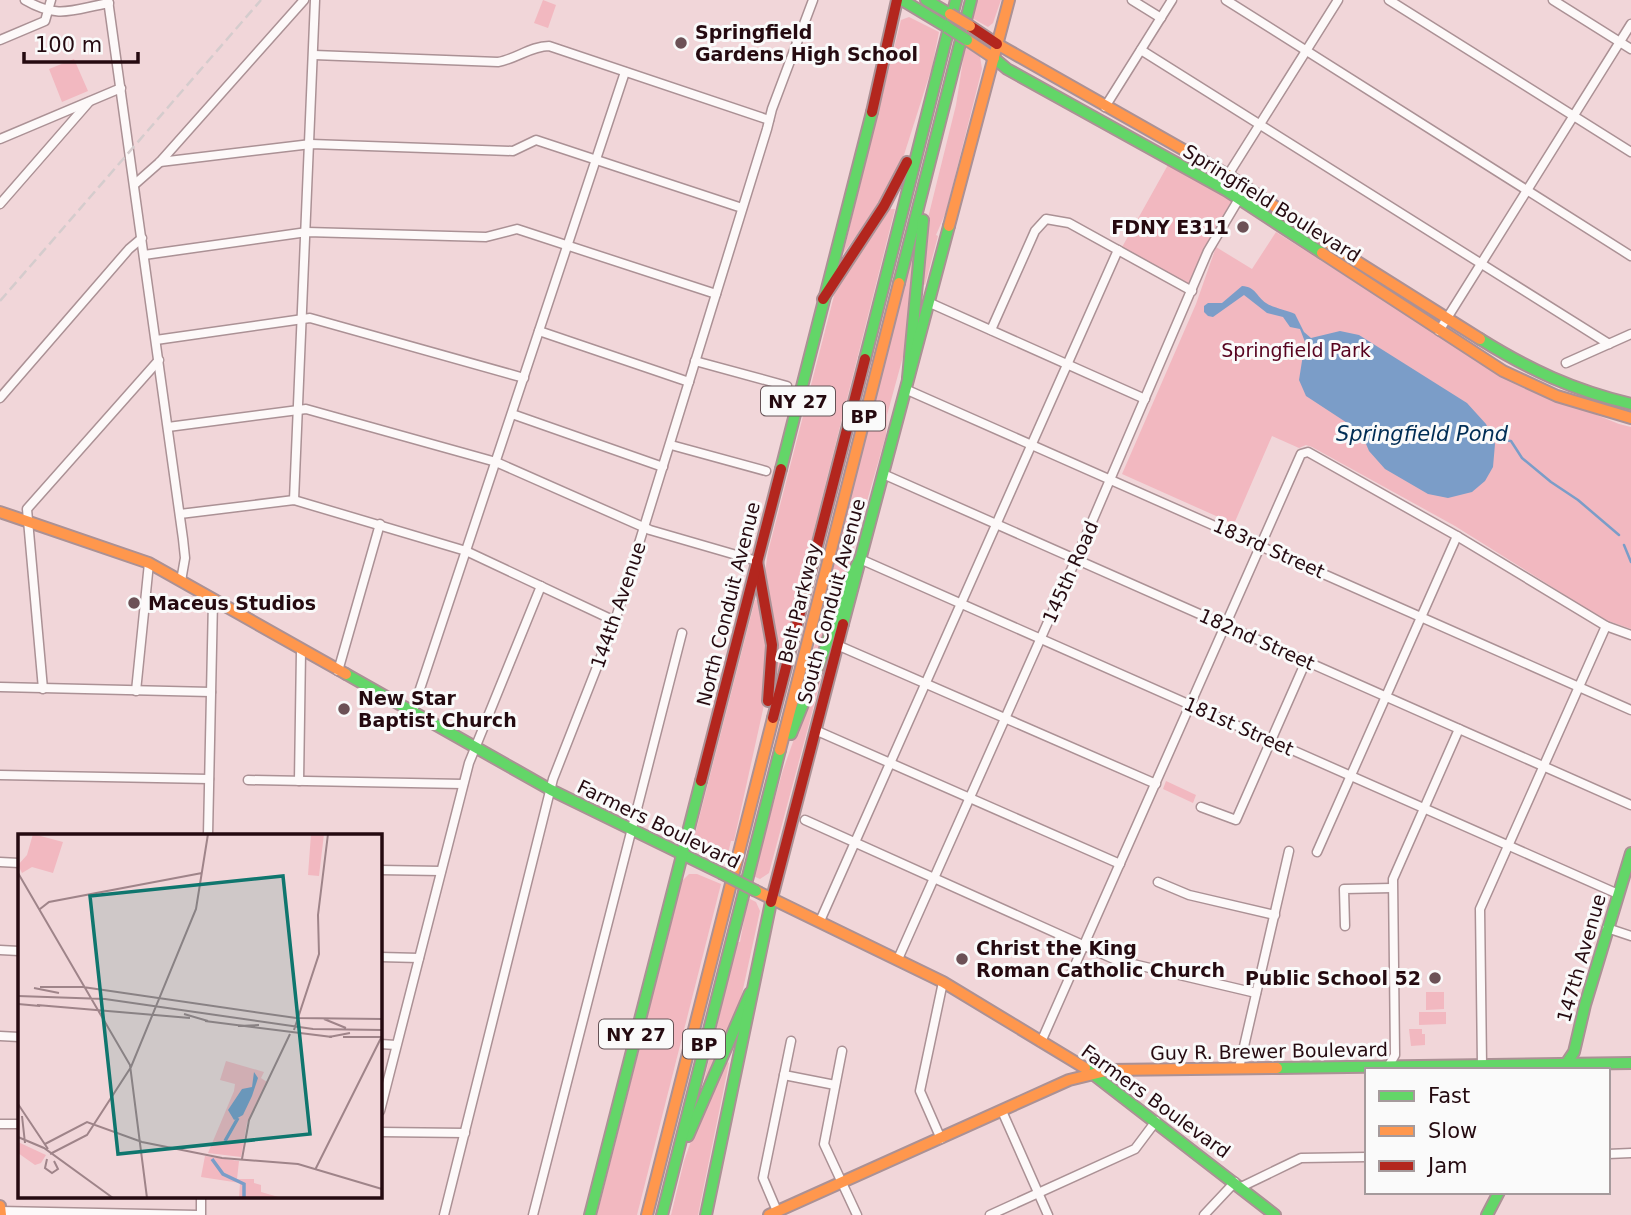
<svg xmlns="http://www.w3.org/2000/svg" width="1631" height="1215" viewBox="0 0 1631 1215" font-family="'DejaVu Sans',sans-serif">
<style>
.green{fill:#f2b8c0}
.water{fill:#7b9dc8}
.lines{fill:none;stroke-linecap:round;stroke-linejoin:round}
.stream{stroke:#7b9dc8;stroke-width:2.5}
.street-casing{stroke:#ab9195;stroke-width:11}
.fast-casing{stroke:#ab9195;stroke-width:14}
.slow-casing{stroke:#ab9195;stroke-width:14}
.jam-casing{stroke:#ab9195;stroke-width:14}
.street{stroke:#fdf9f9;stroke-width:8}
.fast{stroke:#63d668;stroke-width:10}
.slow{stroke:#ff974d;stroke-width:10}
.jam{stroke:#b3261e;stroke-width:10}
.rail{stroke:#d5cccd;stroke-width:2.5;stroke-dasharray:10 5;stroke-linecap:butt}
.fast-bridge-casing{stroke:#ab9195;stroke-width:14;stroke-linecap:butt}
.slow-bridge-casing{stroke:#ab9195;stroke-width:14;stroke-linecap:butt}
.fast-bridge{stroke:#63d668;stroke-width:10}
.slow-bridge{stroke:#ff974d;stroke-width:10}
.poi-dot{fill:#6c5156;stroke:#fafafa;stroke-width:2.5}
.labels{text-anchor:middle;dominant-baseline:central;stroke-width:6;stroke-linejoin:round;paint-order:stroke}
.shield{fill:#fafafa;stroke:#655256;stroke-width:2}
.shield-label{font-size:18px;font-weight:bold;fill:#250a10}
.poi-label{font-size:19px;font-weight:bold;fill:#250a10;stroke:#fafafa;text-anchor:start}
.street-label{font-size:19px;fill:#250a10;stroke:#fafafa}
.park-label{font-size:19px;fill:#57031f;stroke:#fafafa}
.water-label{font-size:21px;font-style:italic;fill:#002d55;stroke:#fafafa}
.inset-river{fill:none;stroke:#7b9dc8;stroke-width:3.5}
.inset-road{fill:none;stroke:#9f8489;stroke-width:2}
.view{fill:#0f766e;fill-opacity:0.15;stroke:#0f766e;stroke-width:3.5}
.inset-edge{fill:none;stroke:#250a10;stroke-width:3.5}
</style>
<rect width="100%" height="100%" fill="#f1d6d9"/>
<!-- green -->
<g class="green">
<polygon points="543,0 556,5 548,28 534,23"/>
<polygon points="977,0 1001,0 993,23 988,27 972,18"/>
<polygon points="909,17 939,32 932,67 896,180 843,254 901,20"/>
<polygon points="965,47 980,56 982,69 946,212 936,235 938,236 925,285 921,283 928,218 956,105"/>
<polygon points="74,59 88,91 62,102 49,69"/>
<polygon points="1169,163 1232,200 1203,251 1190,285 1121,249"/>
<polygon points="890,209 895,209 778,672 775,671 765,572 768,552 836,288"/>
<polygon points="1276,232 1497,372 1520,384 1619,424 1631,427 1631,629 1603,619 1455,526 1312,447 1306,445 1299,448 1272,436 1234,524 1122,474 1196,304 1216,247 1252,269"/>
<polygon points="911,257 915,257 904,353 887,415 886,435 836,609 807,681 803,680 821,627 830,580"/>
<polygon points="755,600 761,600 769,645 764,705 734,841 731,841 726,862 699,849 694,838"/>
<polygon points="824,668 769,873 760,879 753,876 783,770 799,725"/>
<polygon points="1166,781 1196,795 1193,803 1163,789"/>
<polygon points="689,874 697,874 721,884 637,1215 597,1215 682,881"/>
<polygon points="748,898 756,902 760,911 740,1003 703,1085 737,942 740,942"/>
<polygon points="1426,992 1444,992 1444,1009 1426,1010"/>
<polygon points="1419,1012 1446,1012 1446,1024 1419,1025"/>
<polygon points="1409,1029 1422,1029 1422,1034 1425,1034 1425,1045 1411,1046"/>
<polygon points="727,1062 729,1063 698,1215 671,1215 684,1161 696,1127"/>
</g>
<!-- water -->
<path class="water" d="M1242,286C1256,287 1256,296 1266,303C1273,308 1287,310 1295,314L1304,332L1311,338L1340,331L1359,335L1467,403L1486,424L1495,444L1493,467L1485,481L1472,492L1448,498L1428,494L1385,469L1369,451L1361,432L1306,396L1299,380L1305,342L1300,329L1290,327L1283,317L1267,313L1244,295L1213,317L1208,316L1204,312V306L1208,303H1222Z"/>
<g class="lines">
<!-- stream -->
<g class="stream">
<polyline points="1491,439 1511,441 1522,458 1551,482 1578,500 1619,535"/>
<polyline points="1624,545 1631,562"/>
</g>
<defs>
<g id="street">
<path d="M25,0C59,20 74,9 109,3"/>
<polyline points="108,0 183,539 185,558 181,581"/>
<polyline points="1132,0 1161,18"/>
<polyline points="1226,0 1631,256"/>
<polyline points="1389,0 1631,152"/>
<polyline points="1553,0 1631,49"/>
<polyline points="0,40 45,21 51,0"/>
<polyline points="1141,50 1609,344"/>
<path d="M314,55L498,62C516,59 531,46 549,46L769,120"/>
<polyline points="1105,107 1172,0"/>
<polyline points="0,139 121,88"/>
<polyline points="160,162 311,144 513,151 536,140 742,208"/>
<polyline points="1228,175 1338,0"/>
<polyline points="135,184 160,162 304,0"/>
<polyline points="0,204 89,102"/>
<polyline points="144,255 307,232 486,237 517,229 716,294"/>
<polyline points="930,303 1145,399"/>
<polyline points="991,330 1035,231 1046,219 1069,223 1192,291"/>
<polyline points="539,331 689,382"/>
<polyline points="1439,331 1631,24"/>
<polyline points="156,340 310,318 524,378"/>
<polyline points="695,361 787,386"/>
<polyline points="1566,363 1631,334"/>
<polyline points="905,389 1631,710"/>
<polyline points="0,398 129,249 142,238"/>
<polyline points="512,414 663,467"/>
<polyline points="168,427 306,409 496,462 650,530 757,561"/>
<polyline points="671,445 766,471"/>
<polyline points="883,474 1631,805"/>
<polyline points="294,500 315,0"/>
<polyline points="180,514 294,500 466,551 615,621"/>
<polyline points="860,559 1618,894"/>
<polyline points="837,645 1156,784"/>
<polyline points="338,671 380,524"/>
<polyline points="0,687 211,692"/>
<polyline points="43,689 27,509 159,360"/>
<polyline points="136,691 149,563"/>
<polyline points="412,713 625,72"/>
<polyline points="815,730 1120,864"/>
<polyline points="0,775 209,779"/>
<polyline points="248,780 463,784"/>
<polyline points="299,781 301,651"/>
<polyline points="1201,807 1236,820 1306,661"/>
<polyline points="805,820 1116,960 1256,993"/>
<polyline points="208,835 213,600"/>
<polyline points="1317,852 1457,536"/>
<polyline points="0,862 19,863"/>
<polyline points="380,870 441,871"/>
<polyline points="1158,882 1189,895 1275,915"/>
<polyline points="820,921 1118,250"/>
<polyline points="1345,926 1344,889 1392,888"/>
<polyline points="1607,928 1631,936"/>
<polyline points="0,950 19,951"/>
<polyline points="380,957 419,958"/>
<polyline points="898,959 1076,559 1208,251 1246,187"/>
<polyline points="0,1036 19,1037"/>
<polyline points="1041,1042 1301,454 1308,452 1457,536 1606,626 1631,635"/>
<polyline points="380,1044 396,1045"/>
<polyline points="842,1051 824,1144 857,1215"/>
<polyline points="1482,1065 1480,909 1606,626"/>
<polyline points="1239,1068 1289,851"/>
<polyline points="1386,1070 1395,1055 1393,879 1459,729"/>
<polyline points="784,1075 835,1085"/>
<polyline points="380,1111 469,763 541,586"/>
<polyline points="1002,1111 1048,1215"/>
<polyline points="0,1124 19,1124"/>
<polyline points="380,1132 465,1133"/>
<polyline points="941,1139 920,1091 943,982"/>
<polyline points="1608,1154 1631,1153"/>
<polyline points="1241,1187 1301,1158 1367,1157"/>
<polyline points="0,1211 197,1215"/>
<polyline points="777,1211 763,1178 791,1041"/>
<polyline points="201,1215 201,1196"/>
<polyline points="444,1215 553,779 615,621 767,129 772,109 813,0"/>
<polyline points="533,1215 682,633"/>
<polyline points="990,1215 1135,1149 1156,1121"/>
<polyline points="1204,1215 1235,1182"/>
</g>
<g id="fast">
<polyline points="902,0 947,27"/>
<polyline points="926,0 950,14"/>
<polyline points="994,58 1007,69 1227,191 1322,253"/>
<polyline points="899,283 971,0"/>
<path d="M1480,339C1530,370 1573,390 1631,404"/>
<polyline points="865,359 956,0"/>
<polyline points="908,378 923,220"/>
<polyline points="781,469 872,112"/>
<polyline points="843,624 949,226"/>
<polyline points="346,674 551,790 721,873"/>
<polyline points="791,734 824,652 841,597 860,559"/>
<polyline points="1564,1067 1574,1052 1585,1005 1631,853"/>
<polyline points="1085,1068 1275,1215"/>
<polyline points="1277,1068 1631,1063"/>
<polyline points="688,1136 750,993"/>
<polyline points="590,1215 701,781"/>
<polyline points="662,1215 780,750"/>
<polyline points="706,1215 771,902"/>
<polyline points="1487,1215 1499,1192"/>
</g>
<g id="slow">
<polyline points="967,40 994,58"/>
<polyline points="997,44 1228,175 1356,261 1480,339"/>
<polyline points="949,226 1009,0"/>
<polyline points="1322,253 1503,371 1557,396 1631,418"/>
<polyline points="0,512 149,563 346,674"/>
<polyline points="780,750 899,283"/>
<polyline points="756,891 943,982 1085,1068"/>
<polyline points="0,1206 1,1215"/>
<polyline points="647,1215 773,718"/>
<polyline points="769,1215 1069,1080 1110,1070 1277,1068"/>
</g>
<g id="jam">
<polyline points="970,26 997,44"/>
<polyline points="872,112 897,0"/>
<polyline points="823,299 884,206 907,162"/>
<polyline points="757,561 772,645 768,701"/>
<polyline points="773,718 865,359"/>
<polyline points="701,781 781,469"/>
<polyline points="771,902 843,624"/>
</g>
</defs>
<!-- street casing -->
<use href="#street" class="street-casing"/>
<!-- fast casing -->
<use href="#fast" class="fast-casing"/>
<!-- slow casing -->
<use href="#slow" class="slow-casing"/>
<!-- jam casing -->
<use href="#jam" class="jam-casing"/>
<!-- street -->
<use href="#street" class="street"/>
<!-- fast -->
<use href="#fast" class="fast"/>
<!-- slow -->
<use href="#slow" class="slow"/>
<!-- jam -->
<use href="#jam" class="jam"/>
<!-- rail -->
<polyline class="rail" points="0,301 261,0"/>
<defs>
<g id="fast-bridge">
<polyline points="947,27 967,40"/>
<polyline points="721,873 756,891"/>
</g>
<polyline id="slow-bridge" points="950,14 970,26"/>
</defs>
<!-- fast-bridge casing -->
<use href="#fast-bridge" class="fast-bridge-casing"/>
<!-- slow-bridge casing -->
<use href="#slow-bridge" class="slow-bridge-casing"/>
<!-- fast-bridge -->
<use href="#fast-bridge" class="fast-bridge"/>
<!-- slow-bridge -->
<use href="#slow-bridge" class="slow-bridge"/>
</g>
<!-- markers -->
<g class="poi-dot">
<circle cx="681" cy="43" r="7"/>
<circle cx="1243" cy="227" r="7"/>
<circle cx="134" cy="603" r="7"/>
<circle cx="344" cy="709" r="7"/>
<circle cx="962" cy="959" r="7"/>
<circle cx="1435" cy="978" r="7"/>
</g>
<g class="labels">
<!-- shield labels -->
<g class="shield">
<rect x="761" y="386.5" width="74" height="29" rx="5"/>
<rect x="843" y="401.5" width="42" height="29" rx="5"/>
<rect x="599" y="1019.5" width="74" height="29" rx="5"/>
<rect x="683" y="1029.5" width="42" height="29" rx="5"/>
</g>
<g class="shield-label">
<text x="798" y="401">NY 27</text>
<text x="864" y="416">BP</text>
<text x="636" y="1034">NY 27</text>
<text x="704" y="1044">BP</text>
</g>
<!-- poi labels -->
<g class="poi-label">
<text x="695" y="32">Springfield<tspan x="695" dy="22">Gardens High School</tspan></text>
<text x="1229" y="227" text-anchor="end">FDNY E311</text>
<text x="148" y="603">Maceus Studios</text>
<text x="358" y="698">New Star<tspan x="358" dy="22">Baptist Church</tspan></text>
<text x="976" y="948">Christ the King<tspan x="976" dy="22">Roman Catholic Church</tspan></text>
<text x="1421" y="978" text-anchor="end">Public School 52</text>
</g>
<!-- street labels -->
<g class="street-label">
<text transform="translate(1272 203) rotate(32)">Springfield Boulevard</text>
<text transform="translate(1269 548) rotate(24)">183rd Street</text>
<text transform="translate(1070 572) rotate(-66)">145th Road</text>
<text transform="translate(831 601) rotate(-75)">South Conduit Avenue</text>
<text transform="translate(799 603) rotate(-76)">Belt Parkway</text>
<text transform="translate(728 604) rotate(-76)">North Conduit Avenue</text>
<text transform="translate(618 605) rotate(-71)">144th Avenue</text>
<text transform="translate(1257 639) rotate(24)">182nd Street</text>
<text transform="translate(1239 726) rotate(24)">181st Street</text>
<text transform="translate(659 824) rotate(26)">Farmers Boulevard</text>
<text transform="translate(1581 958) rotate(-74)">147th Avenue</text>
<text transform="translate(1269 1051) rotate(-1)">Guy R. Brewer Boulevard</text>
<text transform="translate(1156 1101) rotate(36)">Farmers Boulevard</text>
</g>
<!-- park labels -->
<g class="park-label">
<text x="1296" y="350">Springfield Park</text>
</g>
<!-- water labels -->
<g class="water-label">
<text x="1422" y="434">Springfield Pond</text>
</g>
</g>
<!-- overview -->
<g transform="translate(18 834)">
<rect width="364" height="364" fill="#f1d6d9"/>
<path d="M15,0L45,8L35,39L14,33L4,39L0,31L9,21ZM293,0H306L301,42L290,41ZM208,227L246,238L243,244L249,248L229,289L223,323L190,319L216,257L217,250L202,246ZM0,308L28,321L23,329L17,331L0,319ZM187,322L221,327L219,345H236V349L243,351V358L264,364H221L222,349L183,343Z" fill="#f2b8c0"/>
<path d="M236,238L240,244L234,262L225,281L216,286L210,276L224,255L234,253Z" fill="#7b9dc8"/>
<path class="inset-river" d="M207,307L220,284M194,325L205,340L226,350V364"/>
<path class="inset-road" d="M0,39L112,231L129,364M22,75L31,68L184,39M22,153H65L278,184L364,185M16,154L41,159M0,162L87,165L295,195L364,196M0,170L22,172M19,171L172,184M166,180L190,187M306,185L328,194M187,187L314,203M220,192L241,191M276,196L301,120L300,81L310,0M311,203L332,199M325,203H364M0,270L30,315M4,282L7,309M0,303L26,314L95,364M27,310L69,288L124,308L204,324L280,330L364,355M32,320L69,301L113,233L178,75L190,0M29,325L27,334L34,339L40,335L36,327M224,325L231,286L272,200M297,336L364,202"/>
<path class="view" d="M265,42L292,300L100,320L72,62Z"/>
<rect width="364" height="364" class="inset-edge"/>
</g>
<!-- legend -->
<rect x="1365" y="1068" width="245" height="126" fill="#fafafa" stroke="#a59a9c" stroke-width="2"/>
<rect x="1379" y="1091" width="35" height="10" fill="#63d668" stroke="#a59a9c" stroke-width="2"/>
<text x="1428" y="1103" font-size="21" fill="#250a10">Fast</text>
<rect x="1379" y="1126" width="35" height="10" fill="#ff974d" stroke="#a59a9c" stroke-width="2"/>
<text x="1428" y="1138" font-size="21" fill="#250a10">Slow</text>
<rect x="1379" y="1161" width="35" height="10" fill="#b3261e" stroke="#a59a9c" stroke-width="2"/>
<text x="1428" y="1173" font-size="21" fill="#250a10">Jam</text>
<!-- scale -->
<path d="M24 52v10h114v-10" fill="none" stroke="#250a10" stroke-width="3.5"/>
<text x="35" y="52" font-size="21" fill="#250a10" stroke="#fafafa" stroke-width="5" paint-order="stroke">100 m</text>
</svg>
